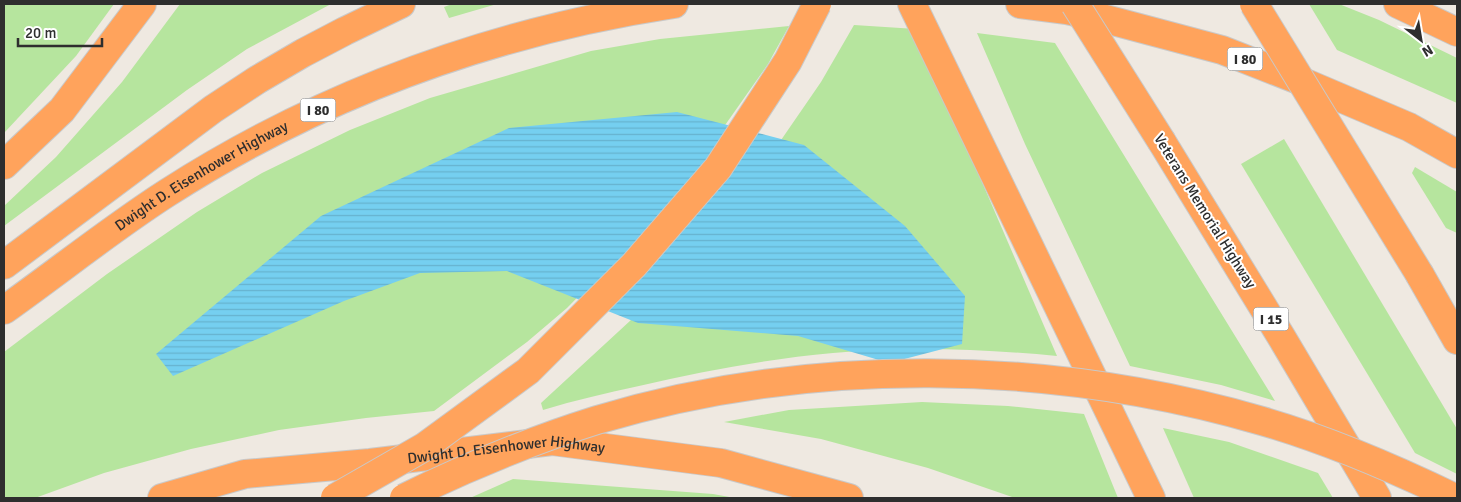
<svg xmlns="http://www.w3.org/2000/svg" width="1461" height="502" viewBox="0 0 1461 502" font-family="Signika,sans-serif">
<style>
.grass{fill:#b6e59e}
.water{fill:url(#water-rules)}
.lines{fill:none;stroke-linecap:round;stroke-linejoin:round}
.highway-casing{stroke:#c9c9c9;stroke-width:30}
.highway{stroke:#ffa35c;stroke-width:28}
.highway-bridge-casing{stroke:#c9c9c9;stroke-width:30;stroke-linecap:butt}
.highway-bridge{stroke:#ffa35c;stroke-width:28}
.labels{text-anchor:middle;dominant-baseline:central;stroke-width:4;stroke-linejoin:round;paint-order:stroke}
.shield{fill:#fff;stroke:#6d6d6d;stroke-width:1}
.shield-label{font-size:14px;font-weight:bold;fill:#2e2e2e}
.street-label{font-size:15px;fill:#2e2e2e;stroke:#fff}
</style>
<defs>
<pattern id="water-rules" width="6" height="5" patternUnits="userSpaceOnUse" patternTransform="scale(1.25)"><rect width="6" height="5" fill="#75cff0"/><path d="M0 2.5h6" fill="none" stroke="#66b2ce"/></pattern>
</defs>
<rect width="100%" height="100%" fill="#efe9e1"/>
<!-- grass -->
<g class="grass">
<polygon points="4,4 114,4 76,56 4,133"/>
<polygon points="180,4 331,4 247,49 187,90 4,226 4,206 56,157 122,82"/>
<polygon points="452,4 497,4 449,18 444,7"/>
<polygon points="1309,4 1339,4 1379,20 1457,58 1457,103 1337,50"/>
<path d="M854,25L916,29L1057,356C983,349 908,346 833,353C767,359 703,371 639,386C607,393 575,400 543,410L541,403L644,308L779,143L821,82Z"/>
<polygon points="789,26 768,64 697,165 614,260 567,308 527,342 434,411 366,418 279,430 191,449 104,473 35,498 4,498 4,352 107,274 197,212 262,173 350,130 430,98 591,51 660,39"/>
<polygon points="977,33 1055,43 1275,401 1221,385 1130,366 1025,144"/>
<polygon points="1284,139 1457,429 1457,474 1415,453 1241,164"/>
<polygon points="1415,167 1457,192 1457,233 1446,228 1412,173"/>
<polygon points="922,402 1008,406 1084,414 1118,498 1015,498 928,468 821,439 724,422 789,410"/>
<polygon points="1163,428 1229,442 1318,473 1333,498 1194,498"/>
<polygon points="513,479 713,494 735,498 470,498"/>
</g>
<!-- water -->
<polygon class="water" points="677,112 804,145 905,226 965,296 962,344 889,363 798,336 638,323 507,271 420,273 344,301 173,376 156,354 321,216 509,128"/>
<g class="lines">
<defs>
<g id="highway">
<polyline points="912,4 1151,498"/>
<polyline points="1020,4 1067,10 1098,17 1222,50 1296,79 1369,110 1409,127 1457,154"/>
<polyline points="1398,4 1457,32"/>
<polyline points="1162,142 1282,338 1377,498"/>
<polyline points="4,165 62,110 142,4"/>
<polyline points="4,265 213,109 257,80 303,53 345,31 401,4"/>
<polyline points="1420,275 1457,340"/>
<path id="s1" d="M4,310C59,271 111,229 167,193C323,93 491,32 674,4"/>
<path id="s2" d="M162,498L245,474L370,463L552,441L721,463L849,498"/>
</g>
</defs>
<!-- highway casing -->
<use href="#highway" class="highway-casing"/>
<!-- highway -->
<use href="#highway" class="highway"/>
<defs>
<g id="highway-bridge">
<polyline points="1075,4 1162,142"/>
<polyline points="1254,4 1420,275"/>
<polyline points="335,498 424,447 528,371 634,265 718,168 788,61 817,4"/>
<path d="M404,498C467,467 530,441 597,420C809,356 1049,359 1262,421C1328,440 1393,468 1455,498"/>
</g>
</defs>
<!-- highway-bridge casing -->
<use href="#highway-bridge" class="highway-bridge-casing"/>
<!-- highway-bridge -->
<use href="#highway-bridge" class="highway-bridge"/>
</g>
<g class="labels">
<!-- shield labels -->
<g class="shield">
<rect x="1227.5" y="47.5" width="35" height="23" rx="4"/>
<rect x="300.5" y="98.5" width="35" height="23" rx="4"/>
<rect x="1253.5" y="307.5" width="35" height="23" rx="4"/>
</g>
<g class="shield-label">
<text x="1245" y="59">I 80</text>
<text x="318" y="110">I 80</text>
<text x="1271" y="319">I 15</text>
</g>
<!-- street labels -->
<g class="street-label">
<text stroke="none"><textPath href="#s1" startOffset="239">Dwight D. Eisenhower Highway</textPath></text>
<text transform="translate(1205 211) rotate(58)">Veterans Memorial Highway</text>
<text stroke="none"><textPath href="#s2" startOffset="349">Dwight D. Eisenhower Highway</textPath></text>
</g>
</g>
<!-- border -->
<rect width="1461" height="502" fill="none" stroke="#2e2e2e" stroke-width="10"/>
<!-- north arrow -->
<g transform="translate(1421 40) rotate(149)" stroke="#ffffff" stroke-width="4" paint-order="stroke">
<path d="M0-4L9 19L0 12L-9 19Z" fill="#2e2e2e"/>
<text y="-8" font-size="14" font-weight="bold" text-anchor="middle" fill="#2e2e2e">N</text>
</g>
<!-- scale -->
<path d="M18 38v8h84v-8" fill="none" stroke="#2e2e2e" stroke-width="2.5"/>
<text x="25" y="38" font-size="15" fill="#2e2e2e" stroke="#ffffff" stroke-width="4" paint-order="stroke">20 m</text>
</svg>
